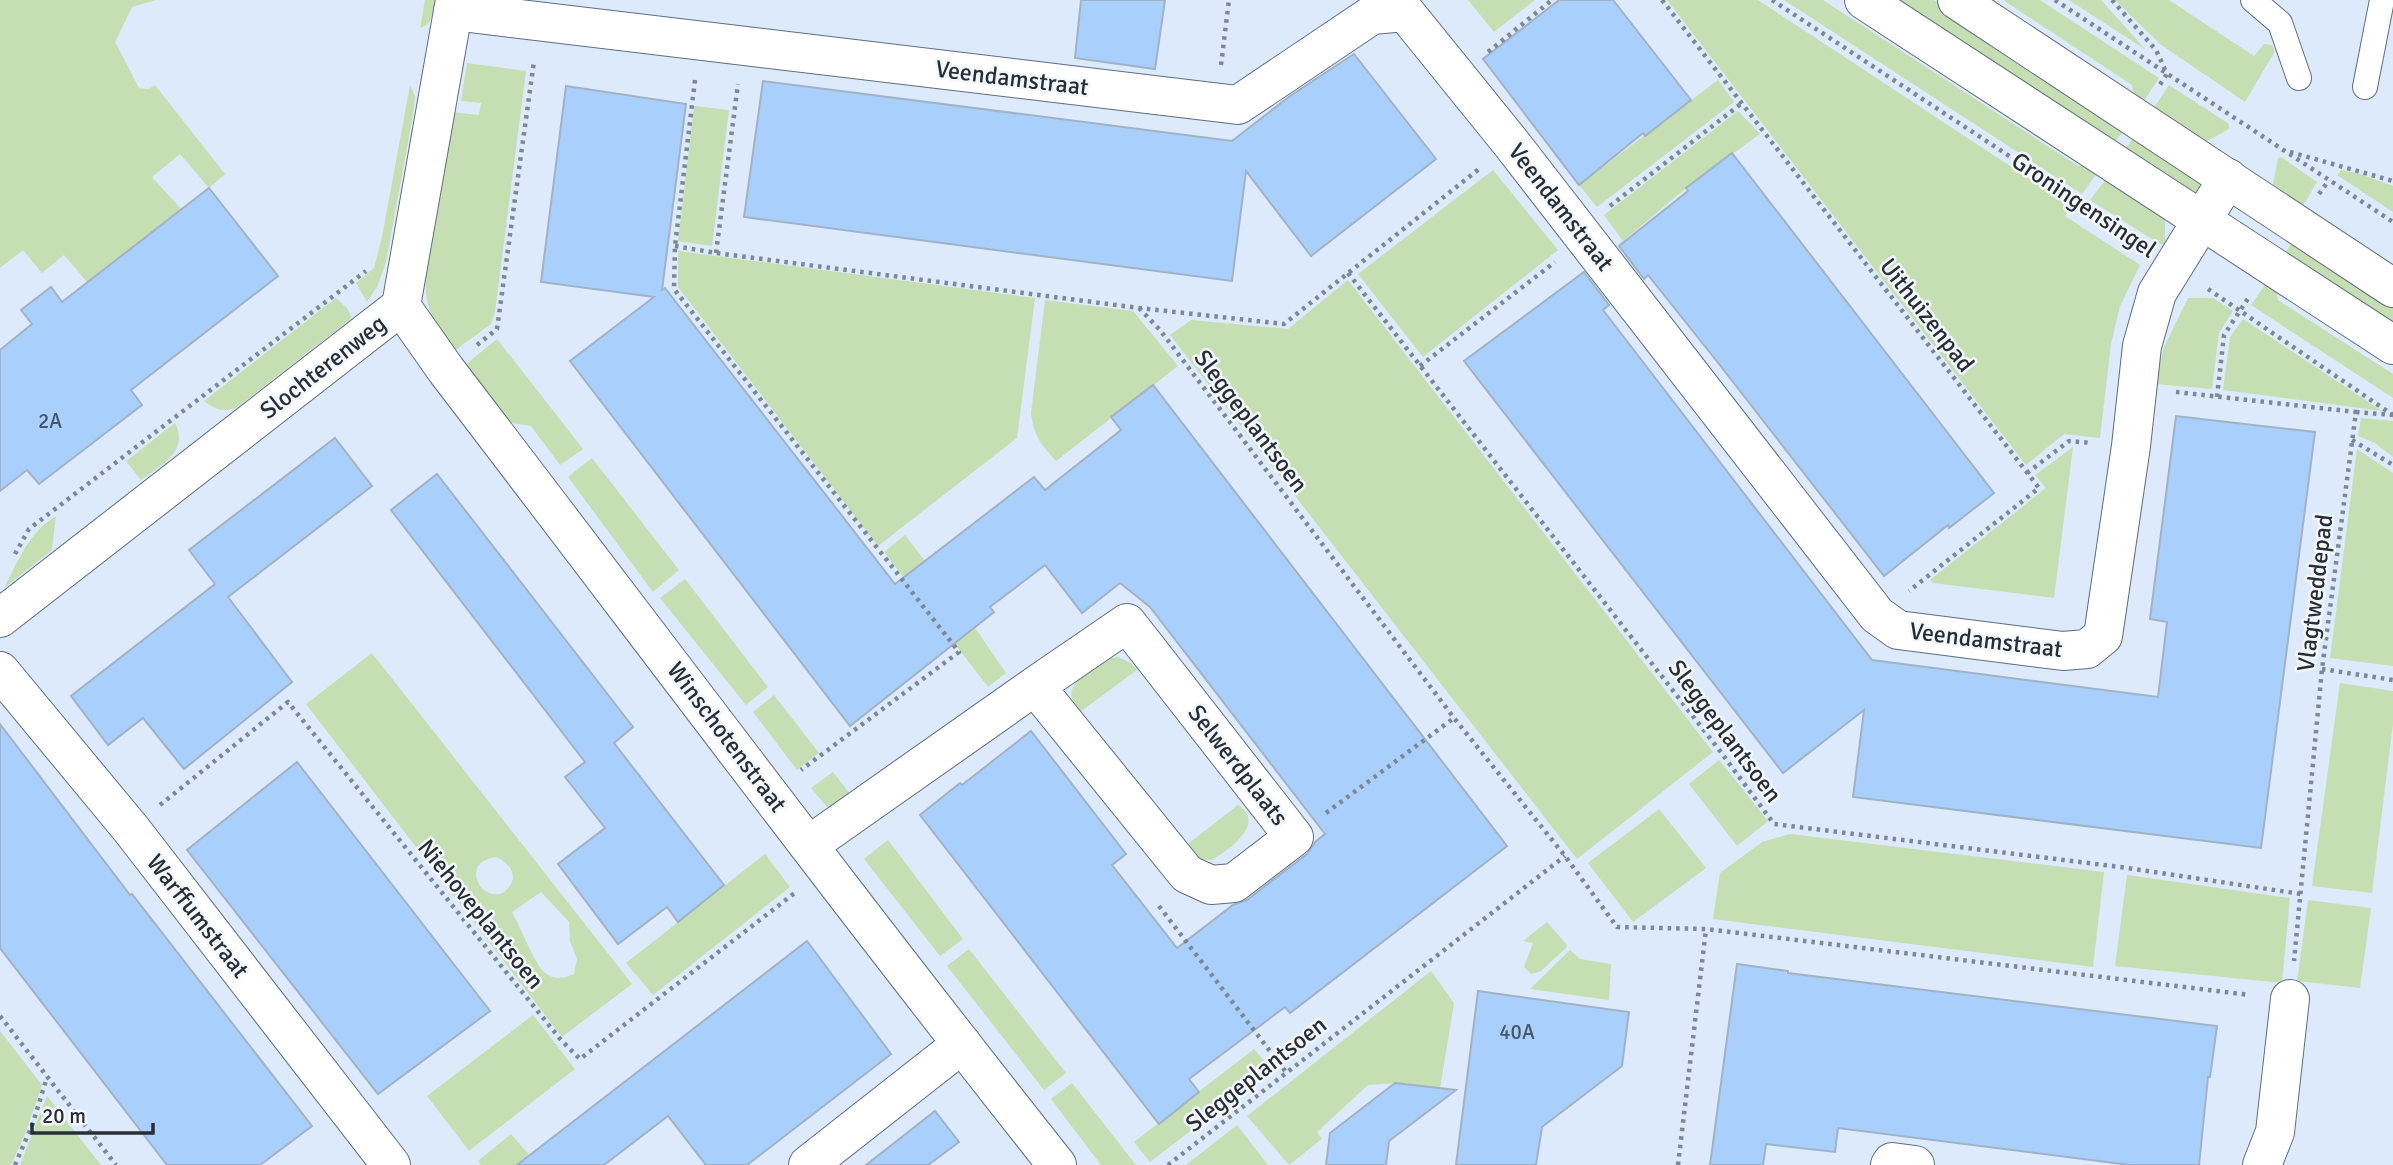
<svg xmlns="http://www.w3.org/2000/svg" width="2393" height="1165" viewBox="0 0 2393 1165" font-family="Signika,sans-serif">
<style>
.green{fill:#c6dfb2;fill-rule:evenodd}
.building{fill:#a9d0fc;stroke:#a1b2c5;stroke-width:2}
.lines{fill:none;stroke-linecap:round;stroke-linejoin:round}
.service-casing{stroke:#5d6d7f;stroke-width:26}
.minor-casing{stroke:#5d6d7f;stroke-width:40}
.tertiary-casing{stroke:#5d6d7f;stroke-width:40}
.path{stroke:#7d8894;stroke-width:4.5;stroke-dasharray:3.5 5;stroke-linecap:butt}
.service{stroke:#fff;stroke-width:24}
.minor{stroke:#fff;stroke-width:38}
.tertiary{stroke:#fff;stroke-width:38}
.labels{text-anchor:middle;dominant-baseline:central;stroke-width:5;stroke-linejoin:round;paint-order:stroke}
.number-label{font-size:21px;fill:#485668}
.street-label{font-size:24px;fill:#272e36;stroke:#f3f6fb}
</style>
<rect width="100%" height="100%" fill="#dceafb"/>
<!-- green -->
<g class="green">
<polygon points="0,0 156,0 132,7 115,42 139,88 149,89 155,85 225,174 209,188 180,154 152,177 181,209 87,282 64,255 42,273 23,250 0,268"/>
<path d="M425,0H435C433,12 433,24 420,28Z"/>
<polygon points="1468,0 1535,0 1494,32"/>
<polygon points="1667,0 1758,0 2071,206 2065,216 2140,265 2120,306 2111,344 2100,438 2064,434 2026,465"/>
<polygon points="1784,0 1823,0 2078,166 2099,163 2102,166 2082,194"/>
<polygon points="1890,0 1934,0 2127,126 2112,146"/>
<polygon points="2003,0 2040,0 2159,78 2140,107 2136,106 2132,85"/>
<polygon points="2069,0 2101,0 2146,50"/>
<polygon points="2115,0 2169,0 2254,56 2264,44 2272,45 2275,51 2245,102 2160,44"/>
<path d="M467,63L526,71L495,312L491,324L454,351C432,319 423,307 426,267L452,112L479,115L481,103L461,101Z"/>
<polygon points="1718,80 1734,102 1597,207 1579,185"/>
<polygon points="410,85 415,96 413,115 386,262 378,285 367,302 356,283 374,268 382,237"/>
<polygon points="2169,85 2229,124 2229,129 2202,144 2150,114"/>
<polygon points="694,106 729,110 712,246 678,241"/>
<polygon points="1738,111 1760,134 1686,188 1623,241 1604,215"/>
<polygon points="2136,134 2200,182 2199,192 2194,195 2123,153"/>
<polygon points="2281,157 2317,182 2301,209 2272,189 2278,158"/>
<polygon points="1493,170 1558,250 1423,357 1358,274"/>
<polygon points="2341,170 2360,174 2393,186 2393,212 2337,175"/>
<polygon points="2110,174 2165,213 2165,244 2160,244 2090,200"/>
<polygon points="2294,240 2393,302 2393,331 2285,253"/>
<polygon points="678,251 1035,298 1017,438 878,546 678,287"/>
<polygon points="2269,279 2274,279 2278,300 2393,374 2393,398 2251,305"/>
<polygon points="1348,280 1713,752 1577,859 1170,335 1191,320 1288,329"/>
<path d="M336,298L347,308L352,318L236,408C222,412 216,410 204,401Z"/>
<polygon points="2188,298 2213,298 2233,311 2219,333 2212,389 2155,384 2164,347"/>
<path d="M1045,300L1133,311L1178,366L1056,461C1041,444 1034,437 1031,413Z"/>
<polygon points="2243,319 2382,411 2223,390 2230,337"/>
<polygon points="497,339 583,449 560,465 531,426 510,423 465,365"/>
<polygon points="2361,418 2393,421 2393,457 2375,443 2358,436"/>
<path d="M175,423C190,451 160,466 141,480L126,461Z"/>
<polygon points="2073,447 2054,598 1933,583 1930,580 2046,488 2035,475"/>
<polygon points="2357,449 2393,473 2393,666 2330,658"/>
<polygon points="592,458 679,570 653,592 568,477"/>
<path d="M56,516L52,550L4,588C19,560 28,533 56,516Z"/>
<polygon points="905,535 962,609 1006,673 988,687 884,552"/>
<polygon points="685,579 768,687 746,705 660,598"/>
<path d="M372,653L632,984L562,1037L306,704ZM496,857C508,862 519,874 509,887C488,913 454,863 496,857ZM541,892L569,922L570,941L577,959L574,974C564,979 552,980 543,971C535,963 519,925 512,912Z"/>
<path d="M1118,657L1131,663L1137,670L1080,712C1062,692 1075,681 1093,668C1102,662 1107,658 1118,657Z"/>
<polygon points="2340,683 2393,691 2393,724 2372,893 2312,886"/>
<polygon points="774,695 819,753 797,770 753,712"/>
<polygon points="1719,760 1768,821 1737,846 1689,784"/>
<polygon points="833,772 856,802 833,814 811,788"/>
<path d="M1238,805C1267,824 1228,850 1212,860L1195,859L1184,847Z"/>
<polygon points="1659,809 1706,868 1633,922 1588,863"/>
<polygon points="1790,834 2104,872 2093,967 1713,919 1720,873 1762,842"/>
<polygon points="888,840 963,939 940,956 864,859"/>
<polygon points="765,854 790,887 653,995 626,963"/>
<polygon points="2127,875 2290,898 2282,983 2115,966"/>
<polygon points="2308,900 2371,908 2360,988 2297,981"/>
<polygon points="1547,922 1567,945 1566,948 1541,971 1531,974 1524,967 1533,943 1523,941"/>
<polygon points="969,949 1066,1073 1044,1090 947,966"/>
<polygon points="1570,950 1580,959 1611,964 1609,1000 1530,989"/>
<polygon points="1431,971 1454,1003 1440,1089 1395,1083 1368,1085 1317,1132 1322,1139 1289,1165 1247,1116"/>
<polygon points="533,1015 575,1069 469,1151 427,1096"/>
<polygon points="0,1031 42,1085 25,1134 11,1165 0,1165"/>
<polygon points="1254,1049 1271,1069 1150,1162 1134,1142"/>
<polygon points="1072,1083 1136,1165 1101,1165 1051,1099"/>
<polygon points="47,1096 101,1165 20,1165"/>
<polygon points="1237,1125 1268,1165 1186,1165"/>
<polygon points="511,1134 538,1165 481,1165 478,1161"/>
</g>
<!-- building -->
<g class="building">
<polygon points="1081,0 1165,0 1155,69 1075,58"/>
<polygon points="1559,0 1613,0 1691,100 1645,136 1643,133 1579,185 1483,59"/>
<polygon points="1354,54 1436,159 1311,256 1246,171 1232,281 744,217 763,81 1232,141 1290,96"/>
<polygon points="566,86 686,104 662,290 665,288 895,584 1034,477 1045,490 1121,430 1111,417 1153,385 1507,846 1290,1013 1285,1007 1189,1079 1199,1092 1159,1124 920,815 960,783 962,785 1031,731 1126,854 1112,865 1177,948 1233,905 1247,900 1307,854 1315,842 1325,834 1150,607 1120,583 1082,613 1045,565 990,607 994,612 850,726 570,361 654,297 541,282"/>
<polygon points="1732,153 1994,493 1949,528 1948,525 1884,576 1719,364 1648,275 1644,279 1619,246 1688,191 1686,188"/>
<polygon points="209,188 278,276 131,390 142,405 56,471 39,484 27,470 0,491 0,350 32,324 21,310 51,287 62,302"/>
<polygon points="1584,272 1609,305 1603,310 1872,660 2158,697 2167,622 2150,619 2176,416 2315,432 2261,848 1853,797 1864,710 1783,773 1464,361"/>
<polygon points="335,438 372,486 228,597 292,682 184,769 143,718 108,745 71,696 215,584 189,550"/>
<polygon points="437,474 633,727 614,743 724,885 678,922 667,907 618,944 558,864 605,828 565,777 585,762 391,510"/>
<polygon points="0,724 130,895 132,894 312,1126 260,1165 167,1165 0,948"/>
<polygon points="297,762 490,1011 378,1094 187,850"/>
<polygon points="807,941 891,1054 786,1135 747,1165 706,1165 668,1116 604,1165 517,1165"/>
<polygon points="1737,964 1788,971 1788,973 2217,1026 2210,1077 2208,1077 2199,1165 2130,1165 1838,1128 1835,1152 1766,1144 1763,1165 1710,1165"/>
<polygon points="1478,991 1629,1012 1622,1066 1542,1127 1536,1165 1456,1165"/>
<polygon points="1395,1083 1456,1090 1389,1141 1386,1165 1326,1165 1330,1133"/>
<polygon points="935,1111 959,1142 928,1165 866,1165"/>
</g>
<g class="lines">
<defs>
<g id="service">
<polyline points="2253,0 2280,23 2299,78"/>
<polyline points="2365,87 2382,0"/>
</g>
<g id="minor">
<polyline points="453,11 1238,105 1372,15 1405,12 1511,143 1877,615 1898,630 2063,651 2087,649 2103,636 2131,446 2142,346 2157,293 2228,178"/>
<path d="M401,306L446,370C649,635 849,903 1057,1165"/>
<polyline points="0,618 401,306 455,0"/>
<polyline points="0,671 131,829 391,1165"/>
<polyline points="809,845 1035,686 1187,874 1211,885 1234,883 1294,837 1127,623 1035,686"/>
<polyline points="808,1165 962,1044"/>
<polyline points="1890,1165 1892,1162 1915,1165"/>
<polyline points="2262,1165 2275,1132 2290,999"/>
</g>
<g id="tertiary">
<polyline points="1864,0 2393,345"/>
<polyline points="1957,0 2393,288"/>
</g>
</defs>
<!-- service casing -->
<use href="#service" class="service-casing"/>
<!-- minor casing -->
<use href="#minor" class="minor-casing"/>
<!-- tertiary casing -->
<use href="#tertiary" class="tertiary-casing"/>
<!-- path -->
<g class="path">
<polyline points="1662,0 2039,488 1909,591"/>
<polyline points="1772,0 2143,244"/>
<polyline points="2055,0 2393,222"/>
<polyline points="2112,0 2156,50 2167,74 2159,86"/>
<polyline points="1488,52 1552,0"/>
<polyline points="1221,65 1229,0"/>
<polyline points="695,80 675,246 674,289 959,652 801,770"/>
<polyline points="2290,152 2393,181"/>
<polyline points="2319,194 2329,180"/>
<polyline points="1610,206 1742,103"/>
<polyline points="675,246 716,253 1139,308 1284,324 1479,169"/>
<polyline points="716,253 738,84"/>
<polyline points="1348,273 1720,751 1774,824 2120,867 2301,894"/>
<polyline points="2208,289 2393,415"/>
<polyline points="1139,308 1160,330 1454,718 1565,856 1617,927 1706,929 2250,995"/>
<polyline points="477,345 497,329 534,61"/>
<polyline points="1420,366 1555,262"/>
<polyline points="2176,392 2356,412 2322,669 2294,961"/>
<polyline points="2217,397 2224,335 2249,297"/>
<polyline points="2356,412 2393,415"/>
<polyline points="2352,440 2393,465"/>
<polyline points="2027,473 2069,441 2092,443"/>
<polyline points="15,554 29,529 366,271"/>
<polyline points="2322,669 2393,680"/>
<polyline points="160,805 288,702 561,1040 580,1059 796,892"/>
<polyline points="1326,813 1454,718"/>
<polyline points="1159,906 1286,1072"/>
<polyline points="0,1016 116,1165"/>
<polyline points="15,1165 33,1123 47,1077"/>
<polyline points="1168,1165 1565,856"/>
<polyline points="1678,1165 1706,929"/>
</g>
<!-- service -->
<use href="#service" class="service"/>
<!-- minor -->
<use href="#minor" class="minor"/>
<!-- tertiary -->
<use href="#tertiary" class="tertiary"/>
</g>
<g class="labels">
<!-- number labels -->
<g class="number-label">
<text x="50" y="421">2A</text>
<text x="1517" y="1032">40A</text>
</g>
<!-- street labels -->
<g class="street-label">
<text transform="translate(1012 78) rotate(7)">Veendamstraat</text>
<text transform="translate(2084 205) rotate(34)">Groningensingel</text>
<text transform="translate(1561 207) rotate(52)">Veendamstraat</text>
<text transform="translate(1927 315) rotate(52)">Uithuizenpad</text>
<text transform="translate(323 367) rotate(-38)">Slochterenweg</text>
<text transform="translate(1251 421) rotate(53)">Sleggeplantsoen</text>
<text transform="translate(2315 593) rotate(-83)">Vlagtweddepad</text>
<text transform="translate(1986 640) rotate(7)">Veendamstraat</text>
<text transform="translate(1725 731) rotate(53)">Sleggeplantsoen</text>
<text transform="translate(727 737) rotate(53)">Winschotenstraat</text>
<text transform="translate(1238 765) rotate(52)">Selwerdplaats</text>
<text transform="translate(481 914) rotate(51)">Niehoveplantsoen</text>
<text transform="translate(198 916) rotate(52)">Warffumstraat</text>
<text transform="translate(1256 1074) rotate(-38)">Sleggeplantsoen</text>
</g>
</g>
<!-- scale -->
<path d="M32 1123v10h121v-10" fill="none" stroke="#272e36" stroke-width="3.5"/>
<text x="42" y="1123" font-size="21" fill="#272e36" stroke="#f3f6fb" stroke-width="5" paint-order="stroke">20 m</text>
</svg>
